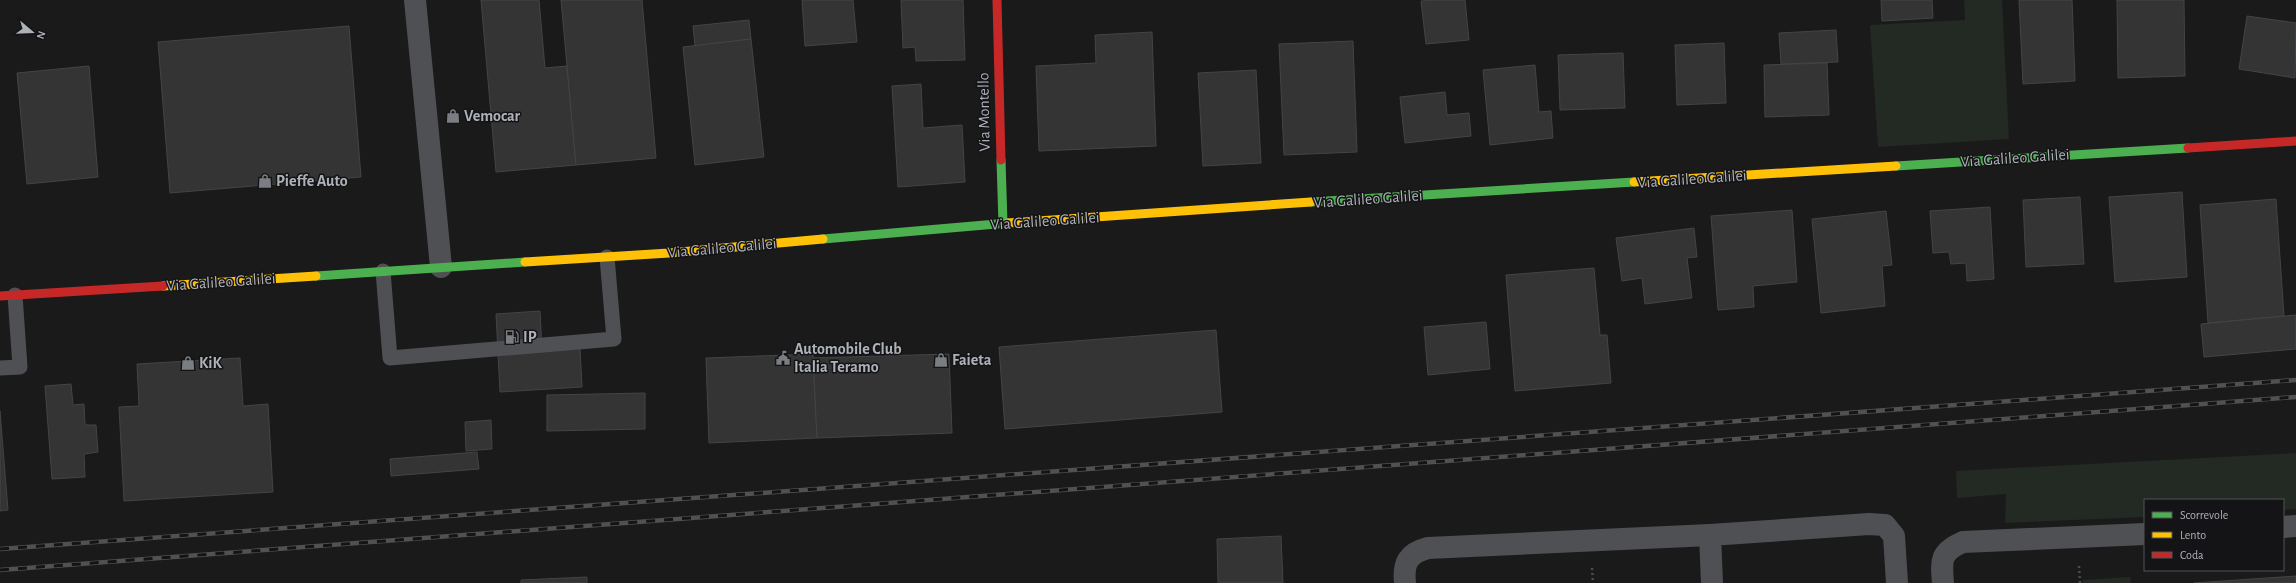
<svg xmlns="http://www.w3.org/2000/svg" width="2296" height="583" viewBox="0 0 2296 583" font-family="'Alegreya Sans',sans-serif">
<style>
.green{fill:#232923}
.building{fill:#343435;stroke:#434446}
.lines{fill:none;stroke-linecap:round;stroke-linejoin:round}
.path{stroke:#4a4c4e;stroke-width:2.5;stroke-dasharray:2 3;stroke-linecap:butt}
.lane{stroke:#4f5053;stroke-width:15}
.street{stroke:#4f5053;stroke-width:22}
.fast{stroke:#4caf50;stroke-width:9}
.slow{stroke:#ffc107;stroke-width:9}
.jam{stroke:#c62828;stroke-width:9}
.rail-casing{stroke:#505153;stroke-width:4.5}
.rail{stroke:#141416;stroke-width:3;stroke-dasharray:9;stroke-linecap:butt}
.labels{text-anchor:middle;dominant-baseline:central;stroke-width:3;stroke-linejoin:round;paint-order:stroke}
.street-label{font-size:16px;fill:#adb2b9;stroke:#141416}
.poi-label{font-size:16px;font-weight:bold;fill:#adb2b9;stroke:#141416;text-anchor:start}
</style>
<rect width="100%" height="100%" fill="#1a1a1a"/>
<!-- green -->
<g class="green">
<polygon points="1964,0 2002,0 2009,139 1878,147 1870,25 1965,20"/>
<polygon points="2296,453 2296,509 2283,510 2283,500 2145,500 2145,517 2005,523 2006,494 1957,498 1956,471"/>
<polygon points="2130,577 2131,583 2083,583 2083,580"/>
</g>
<!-- building -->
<g class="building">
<polygon points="481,0 539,0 545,68 567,66 576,165 496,172"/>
<polygon points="561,0 642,0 656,158 576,165"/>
<polygon points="802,0 853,0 857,42 805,46"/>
<polygon points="901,0 963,0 965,60 916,61 915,47 903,48"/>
<polygon points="1433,0 1465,0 1469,40 1426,44 1421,1"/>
<polygon points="1881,0 1932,0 1933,18 1882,21"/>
<polygon points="2019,0 2072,0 2075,81 2023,84"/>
<polygon points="2117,0 2184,0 2185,76 2118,78"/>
<polygon points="2247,16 2296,23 2295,78 2239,69"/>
<polygon points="749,20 751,39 695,46 693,26"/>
<polygon points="349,26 361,177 170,193 158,42"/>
<polygon points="1836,30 1838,62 1781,64 1779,33"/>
<polygon points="1152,32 1156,146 1039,151 1036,66 1096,63 1095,35"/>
<polygon points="751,39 764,157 695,165 683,47"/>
<polygon points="1353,41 1357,152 1284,155 1279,44"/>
<polygon points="1724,43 1726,103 1677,105 1675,45"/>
<polygon points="1623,53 1625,108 1560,110 1558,55"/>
<polygon points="1827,63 1829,115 1765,117 1764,65"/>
<polygon points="1535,65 1539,112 1551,111 1553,138 1490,145 1483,70"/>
<polygon points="89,66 98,177 27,184 17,73"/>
<polygon points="1256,70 1261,163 1203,166 1198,73"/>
<polygon points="921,84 923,128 962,125 965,182 898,187 892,86"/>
<polygon points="1445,92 1447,115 1469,113 1471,136 1405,143 1400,97"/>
<polygon points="2182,192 2187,277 2115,282 2109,197"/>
<polygon points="2080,197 2084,264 2026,267 2023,200"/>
<polygon points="2276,199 2284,316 2208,323 2200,205"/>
<polygon points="1990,207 1994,279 1967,281 1966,263 1951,264 1949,252 1933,253 1930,211"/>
<polygon points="1792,210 1797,282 1753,286 1754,307 1718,310 1711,216"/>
<polygon points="1886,211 1892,265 1882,266 1885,306 1821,313 1812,219"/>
<polygon points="1694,228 1697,257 1687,258 1692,298 1645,304 1642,278 1622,281 1616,238"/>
<polygon points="1594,268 1600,335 1607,335 1611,383 1515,391 1506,275"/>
<polygon points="540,311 542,350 580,348 582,387 500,392 496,314"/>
<polygon points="2296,315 2296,349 2204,357 2201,324"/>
<polygon points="1486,322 1490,369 1428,375 1424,327"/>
<polygon points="1216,330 1222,412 1005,429 999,347"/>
<polygon points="813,354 817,438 709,443 706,358"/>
<polygon points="949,354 952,433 817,438 813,358"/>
<polygon points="240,358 243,406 268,404 273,492 124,501 119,407 139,406 137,364"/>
<polygon points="71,384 73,405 84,404 85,425 96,425 98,452 84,454 85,477 52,479 45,386"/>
<polygon points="645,393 645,429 547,431 547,395"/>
<polygon points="0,411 8,510 0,511"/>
<polygon points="491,420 492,449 466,451 465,422"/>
<polygon points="477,452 479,469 391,476 390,459"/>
<polygon points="1281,536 1283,583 1218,583 1217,539"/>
<polygon points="2296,576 2296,583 2194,583"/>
<polygon points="587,577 587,583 521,583 521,580"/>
</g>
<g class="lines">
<!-- path -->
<g class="path">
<polyline points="2079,566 2080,583"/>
<polyline points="1592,568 1593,583"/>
</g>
<!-- lane -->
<g class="lane">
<polyline points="383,271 390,358 614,339 607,257"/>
<polyline points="0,368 20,367 15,295"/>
</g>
<!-- street -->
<g class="street">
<polyline points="415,0 441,267"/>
<polyline points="2283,527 2296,526"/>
<path d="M1405,583C1403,563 1408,553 1428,548L1710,535"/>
<polyline points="1712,583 1710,535 1869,524 1885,525 1894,536 1897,583"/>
<path d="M1943,583C1941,560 1940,552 1963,542L2145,534"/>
</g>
<!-- fast -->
<g class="fast">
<polyline points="1001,160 1003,224"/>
<polyline points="1896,166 2188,148"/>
<polyline points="1311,202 1634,182"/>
<polyline points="823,239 1008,223"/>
<polyline points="316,276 525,262"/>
</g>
<!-- slow -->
<g class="slow">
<polyline points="1634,182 1896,166"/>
<polyline points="1008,223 1311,202"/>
<polyline points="525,262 669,253 823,239"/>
<polyline points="163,286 316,276"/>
</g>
<!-- jam -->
<g class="jam">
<polyline points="997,0 1001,160"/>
<polyline points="2188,148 2296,141"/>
<polyline points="0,296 163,286"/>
</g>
<defs>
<g id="rail">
<polyline points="0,549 2296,380"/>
<polyline points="0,570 2296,397"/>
</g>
</defs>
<!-- rail casing -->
<use href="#rail" class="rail-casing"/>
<!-- rail -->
<use href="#rail" class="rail"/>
</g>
<!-- icons -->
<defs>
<symbol id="shop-bare" viewBox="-9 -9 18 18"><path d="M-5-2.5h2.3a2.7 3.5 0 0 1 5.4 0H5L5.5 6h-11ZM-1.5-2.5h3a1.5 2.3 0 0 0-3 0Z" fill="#7a7d81" stroke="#141416" stroke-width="2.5" paint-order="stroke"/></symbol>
<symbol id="fuel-bare" viewBox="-9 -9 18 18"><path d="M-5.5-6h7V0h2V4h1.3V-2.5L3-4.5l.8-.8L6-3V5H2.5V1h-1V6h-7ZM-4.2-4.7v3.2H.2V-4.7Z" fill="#7a7d81" stroke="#141416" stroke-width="2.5" paint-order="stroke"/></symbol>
<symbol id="civic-bare" viewBox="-9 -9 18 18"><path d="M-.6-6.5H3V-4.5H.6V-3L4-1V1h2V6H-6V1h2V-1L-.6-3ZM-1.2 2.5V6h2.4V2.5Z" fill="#7a7d81" stroke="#141416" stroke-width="2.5" paint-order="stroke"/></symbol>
</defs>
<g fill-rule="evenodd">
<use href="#shop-bare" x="443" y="106" width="20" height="20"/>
<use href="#shop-bare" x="255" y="171" width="20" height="20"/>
<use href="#fuel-bare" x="502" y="327" width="20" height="20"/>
<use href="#civic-bare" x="773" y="348" width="20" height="20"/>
<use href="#shop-bare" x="931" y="350" width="20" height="20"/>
<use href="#shop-bare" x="178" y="353" width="20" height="20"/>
</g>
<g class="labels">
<!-- street labels -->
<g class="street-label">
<text transform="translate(984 112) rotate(-91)">Via Montello</text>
<text transform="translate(2015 158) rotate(-4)">Via Galileo Galilei</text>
<text transform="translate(1692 179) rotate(-4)">Via Galileo Galilei</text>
<text transform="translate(1368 199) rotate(-4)">Via Galileo Galilei</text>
<text transform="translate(1045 221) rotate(-4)">Via Galileo Galilei</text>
<text transform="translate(722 248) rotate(-5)">Via Galileo Galilei</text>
<text transform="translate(221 282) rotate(-4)">Via Galileo Galilei</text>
</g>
<!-- poi labels -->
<g class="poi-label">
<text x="464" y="116">Vemocar</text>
<text x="276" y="181">Pieffe Auto</text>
<text x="523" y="337">IP</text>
<text x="794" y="349">Automobile Club<tspan x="794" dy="18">Italia Teramo</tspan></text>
<text x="952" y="360">Faieta</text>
<text x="199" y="363">KiK</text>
</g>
</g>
<!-- legend -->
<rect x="2144" y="499" width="140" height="72" fill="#141416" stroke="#515357"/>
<rect x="2152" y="512" width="20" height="6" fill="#4caf50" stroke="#515357"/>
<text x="2180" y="519" font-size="12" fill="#adb2b9">Scorrevole</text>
<rect x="2152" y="532" width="20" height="6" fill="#ffc107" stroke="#515357"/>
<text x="2180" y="539" font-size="12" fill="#adb2b9">Lento</text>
<rect x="2152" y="552" width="20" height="6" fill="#c62828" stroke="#515357"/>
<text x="2180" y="559" font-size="12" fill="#adb2b9">Coda</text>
<!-- north arrow -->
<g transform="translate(32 32) rotate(109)" stroke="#141416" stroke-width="3" paint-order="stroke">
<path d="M0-3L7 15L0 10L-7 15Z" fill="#adb2b9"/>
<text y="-6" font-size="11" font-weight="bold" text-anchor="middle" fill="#adb2b9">N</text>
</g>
</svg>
